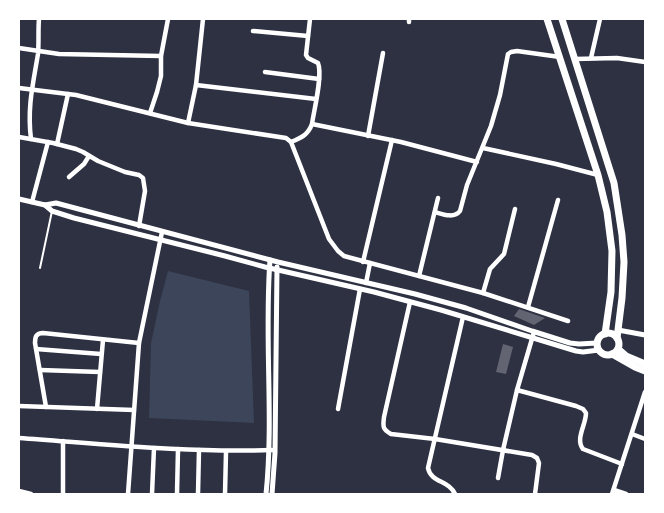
<svg xmlns="http://www.w3.org/2000/svg" width="664" height="513" viewBox="0 0 664 513" font-family="Barlow,sans-serif">
<style>
.green{fill:#3c4559}
.building{fill:#626471}
.lines{fill:none;stroke-linecap:round;stroke-linejoin:round}
.service{stroke:#fff;stroke-width:2}
.minor{stroke:#fff;stroke-width:4.5}
.tertiary{stroke:#fff;stroke-width:5}
.trunk{stroke:#fff;stroke-width:7}
</style>
<rect width="100%" height="100%" fill="#2d3142"/>
<!-- green -->
<polygon class="green" points="168,271 249,291 254,423 149,418 151,343 160,301"/>
<!-- building -->
<g class="building">
<polygon points="519,309 545,318 534,325 514,316"/>
<polygon points="503,344 513,347 506,374 496,372"/>
</g>
<g class="lines">
<!-- service -->
<polyline class="service" points="40,268 52,211"/>
<!-- minor -->
<g class="minor">
<polyline points="409,22 409,19"/>
<polyline points="253,31 308,36"/>
<polyline points="19,48 59,54 161,56"/>
<polyline points="591,58 600,19"/>
<polyline points="575,59 617,58 645,62"/>
<polyline points="265,72 319,79"/>
<polyline points="196,85 316,99"/>
<polyline points="19,88 76,95 188,123 286,138 291,142 329,239 338,251 344,256 483,293 568,321"/>
<polyline points="150,113 157,92 161,76 161,56 168,19"/>
<polyline points="188,123 196,85 203,19"/>
<polyline points="312,124 401,142 477,162"/>
<polyline points="368,136 383,53"/>
<polyline points="19,137 53,143 76,149 83,152 98,161 125,172 139,175 143,178 145,191 139,226"/>
<path d="M31,139C27,108 33,84 38,54C39,42 38,30 39,19"/>
<path d="M291,142C301,138 308,135 312,124C314,110 323,75 318,63L308,58L306,55L310,19"/>
<polyline points="57,144 68,94"/>
<polyline points="483,148 556,164 598,175"/>
<polyline points="69,177 84,164 89,156"/>
<polyline points="32,202 48,142"/>
<path d="M435,212C442,214 454,219 460,211L467,185L491,126L500,95L508,54L511,52L517,51L560,57"/>
<polyline points="363,262 392,140"/>
<polyline points="419,276 438,198"/>
<polyline points="366,283 370,263"/>
<polyline points="483,293 490,269 504,254 515,209"/>
<path d="M410,302L384,417C383,426 382,429 391,434L435,439L532,455L537,458L539,463L535,494"/>
<polyline points="528,307 558,200"/>
<polyline points="36,349 101,354"/>
<polyline points="40,370 100,372"/>
<path d="M517,390L576,406L583,409L586,413C586,425 575,439 583,449L622,464"/>
<polyline points="19,406 134,410"/>
<path d="M46,407L35,343C35,337 36,333 43,333L139,343"/>
<polyline points="97,409 103,340"/>
<polyline points="338,409 360,289"/>
<polyline points="632,434 645,439"/>
<path d="M19,438C103,444 187,453 272,450"/>
<polyline points="63,441 63,494"/>
<polyline points="498,478 503,450 517,390 534,332"/>
<polyline points="614,490 626,494"/>
<polyline points="19,491 31,494"/>
<polyline points="128,494 139,343 162,232"/>
<polyline points="152,494 154,448"/>
<polyline points="177,494 178,449"/>
<polyline points="198,494 199,450"/>
<polyline points="225,494 226,452"/>
<path d="M455,494C449,480 431,483 428,468L463,317"/>
<polyline points="612,494 645,392"/>
</g>
<!-- tertiary -->
<g class="tertiary">
<polyline points="19,199 45,205 56,203 278,262 415,294 466,308 532,331 570,343 579,344 597,343"/>
<polyline points="45,205 52,211 74,218 225,256 265,267 374,292 441,310 576,351 583,352 599,350"/>
<polyline points="618,330 645,335"/>
<path d="M266,494C274,417 264,338 270,260"/>
<polyline points="272,494 275,453 277,267"/>
</g>
<!-- trunk -->
<g class="trunk">
<polyline points="547,19 598,175 607,212 612,251 611,292 605,334"/>
<polyline points="562,19 614,183 622,235 624,262 622,298 617,338"/>
<circle cx="608" cy="344" r="11"/>
<polyline points="618,349 626,356 645,364"/>
<polyline points="612,354 635,367 645,371"/>
</g>
</g>
<!-- border -->
<rect width="664" height="513" fill="none" stroke="#ffffff" stroke-width="40"/>
</svg>
